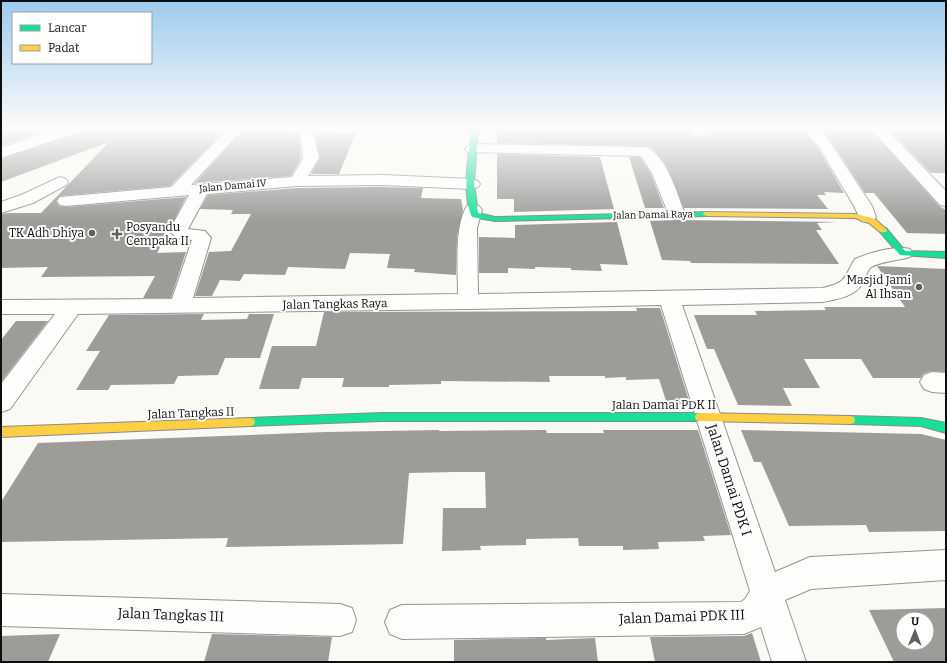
<svg xmlns="http://www.w3.org/2000/svg" width="947" height="663" viewBox="0 0 947 663" font-family="Bitter,serif">
<style>
.building{fill:#9e9c99;fill-rule:evenodd}
.lines{fill:none;stroke-linecap:round;stroke-linejoin:round}
.street-casing{stroke:#949492;stroke-width:2}
.fast-casing{stroke:#8b8a88;stroke-width:2}
.slow-casing{stroke:#8b8a88;stroke-width:2}
.street{fill:#fefefd;fill-rule:evenodd}
.fast{fill:#16e098;fill-rule:evenodd}
.slow{fill:#ffcf43;fill-rule:evenodd}
.poi-dot{fill:#61605e;stroke:#fff;stroke-width:1.5}
.labels{text-anchor:middle;dominant-baseline:central;stroke-width:4;stroke-linejoin:round;paint-order:stroke}
.far-street-label{font-size:10px;fill:#0e0e0e;stroke:#fff}
.poi-label{font-size:12px;fill:#0e0e0e;stroke:#fff;text-anchor:end}
.street-label{font-size:12px;fill:#0e0e0e;stroke:#fff}
.near-street-label{font-size:14px;fill:#0e0e0e;stroke:#fff}
</style>
<rect width="100%" height="100%" fill="#faf9f4"/>
<!-- building -->
<g class="building">
<polygon points="1,129 53,129 1,146"/>
<polygon points="82,129 226,129 170,186 60,196 56,201 59,206 66,207 186,197 157,253 186,252 171,298 143,298 155,276 41,277 48,267 1,268 1,214 8,213 41,213 109,142 1,182 1,159 79,133"/>
<polygon points="244,129 285,129 284,132 300,132 299,135 301,158 291,176 195,183"/>
<polygon points="497,129 689,129 693,136 699,137 705,136 707,133 706,129 803,129 818,148 844,193 824,192 826,195 817,195 828,209 684,208 666,165 654,150 646,146 497,143"/>
<polygon points="821,129 870,129 939,206 946,210 946,234 907,233 874,193 865,193 833,144"/>
<polygon points="888,129 946,129 946,173 931,173"/>
<polygon points="314,132 356,133 339,174 311,174 320,158"/>
<polygon points="497,154 600,157 614,209 514,212 514,199 497,199"/>
<polygon points="629,157 640,157 651,174 664,208 645,208"/>
<polygon points="380,187 423,188 421,198 461,199 463,210 457,236 456,275 414,272 415,269 387,268 390,254 350,253 345,269 288,267 285,275 244,274 240,281 220,280 212,296 195,296 209,252 231,251 251,214 231,214 233,210 200,209 208,195 297,188"/>
<polygon points="676,220 837,222 817,223 822,230 816,230 839,264 691,263 690,261 662,260 650,221"/>
<polygon points="617,222 628,265 600,264 602,271 571,270 571,268 535,267 535,269 508,268 508,273 479,273 479,237 515,238 515,225"/>
<polygon points="877,266 946,269 946,372 931,371 923,374 921,378 873,378 861,359 804,359 820,388 783,388 792,406 738,405 714,349 707,349 694,315 757,315 755,311 826,310 824,307 905,307"/>
<polygon points="636,308 660,308 690,404 667,404 659,379 626,380 626,377 605,378 605,376 549,376 550,382 441,381 441,384 389,385 389,387 342,387 344,378 302,378 299,389 259,389 272,346 316,346 324,312 637,311"/>
<polygon points="204,314 201,320 247,319 249,314 274,314 260,358 225,358 218,375 178,376 174,384 111,385 108,390 76,390 100,351 86,351 109,315"/>
<polygon points="16,321 48,321 1,382 1,340"/>
<polygon points="439,430 439,431 546,430 547,433 604,433 603,430 698,430 731,535 703,536 705,541 658,542 659,549 623,550 623,546 579,546 578,538 526,539 526,545 480,546 481,550 442,551 443,508 486,508 485,472 454,472 409,473 403,544 226,547 228,538 1,542 1,502 38,443 326,432"/>
<polygon points="741,430 921,434 946,440 946,531 869,532 866,525 789,526 761,462 754,462"/>
<path d="M946,608V662H894L869,610ZM903,619H927V643H903Z"/>
<polygon points="752,633 761,662 655,662 650,637 744,636"/>
<polygon points="60,634 48,662 1,662 1,636"/>
<polygon points="212,634 332,637 328,662 204,662"/>
<polygon points="546,638 546,640 595,638 598,662 454,662 454,640"/>
</g>
<g class="lines">
<defs>
<g id="street">
<polygon points="59,129 81,129 79,132 1,158 1,148"/>
<path d="M228,129H243L191,185L292,177L303,158L300,135L302,132L307,131L312,132L314,135L319,158L308,176L383,175L472,179L478,181L480,184L478,187L472,189L383,185L297,186L207,194L188,229L205,231L211,238L193,298L458,294C458,271 454,225 467,206L473,205L479,206L482,210L477,228L478,294L823,288C848,282 843,278 855,259C869,253 895,245 910,249L913,253L910,257C901,260 876,262 870,268C867,271 865,280 862,284C854,297 837,299 823,302L682,305L775,572L810,557L946,550V580L811,589L785,600L806,662H772L761,627L744,634L402,639L390,634L385,622L390,610L402,605L741,602L745,599L750,591L661,305L468,309L78,314L10,409L1,412V384L55,314H1V300L172,299L192,240L177,238L169,231L189,195L66,206L60,205L57,201L60,197L171,187Z"/>
<polygon points="690,129 704,129 706,132 704,135 699,136 694,135"/>
<polygon points="804,129 819,129 832,145 872,206 876,217 873,221 867,222 861,221 854,206 819,147"/>
<polygon points="871,129 886,129 946,191 946,206 940,205"/>
<path d="M473,144L645,147C666,153 678,196 685,214L682,218L676,219L670,218L652,173L641,156L468,152L465,149L468,146Z"/>
<polygon points="60,177 66,179 68,182 66,185 33,203 1,213 1,202 21,195"/>
<polygon points="932,372 946,373 946,393 932,392 924,389 920,382 924,375"/>
<polygon points="1,594 340,604 352,608 356,620 352,632 340,636 1,626"/>
</g>
<g id="fast">
<path d="M472,129H478L474,183L478,213L495,217L707,212L711,214L707,216L495,221L472,217C461,193 469,154 472,129Z"/>
<polygon points="880,228 886,228 905,251 946,252 946,258 900,255 880,232"/>
<polygon points="382,413 700,413 704,414 705,417 704,420 700,421 382,421 250,426 246,425 245,422 246,419 250,418"/>
<polygon points="850,416 921,418 946,423 946,433 921,426 850,424 846,423 845,420 846,417"/>
</g>
<g id="slow">
<polygon points="704,212 856,214 875,219 887,230 886,232 880,232 869,223 855,218 707,216 703,214"/>
<polygon points="700,413 850,416 854,417 855,420 854,423 850,424 700,421 696,420 695,417 696,414"/>
<polygon points="250,418 254,419 255,422 254,425 250,426 1,437 1,427"/>
</g>
</defs>
<!-- street casing -->
<use href="#street" class="street-casing"/>
<!-- fast casing -->
<use href="#fast" class="fast-casing"/>
<!-- slow casing -->
<use href="#slow" class="slow-casing"/>
<!-- street -->
<use href="#street" class="street"/>
<!-- fast -->
<use href="#fast" class="fast"/>
<!-- slow -->
<use href="#slow" class="slow"/>
</g>
<!-- sky -->
<linearGradient id="sky" x2="0" y2="1"><stop stop-color="#9ccaed"/><stop offset="0.58" stop-color="#fdfcfa"/><stop offset="1" stop-color="#fdfcfa" stop-opacity="0"/></linearGradient>
<rect width="947" height="222" fill="url(#sky)"/>
<!-- markers -->
<g class="poi-dot">
<circle cx="92" cy="233" r="4"/>
<path d="M115 228h4v4h4v4h-4v4h-4v-4h-4v-4h4z"/>
<circle cx="919" cy="287" r="4"/>
</g>
<g class="labels">
<!-- far-street labels -->
<g class="far-street-label">
<text transform="translate(233 186) rotate(-5)">Jalan Damai IV</text>
<text transform="translate(653 215) rotate(-1)">Jalan Damai Raya</text>
</g>
<!-- poi labels -->
<g class="poi-label">
<text x="126" y="227" text-anchor="start">Posyandu<tspan x="126" dy="14">Cempaka II</tspan></text>
<text x="84" y="233">TK Adh Dhiya</text>
<text x="911" y="280">Masjid Jami<tspan x="911" dy="14">Al Ihsan</tspan></text>
</g>
<!-- street labels -->
<g class="street-label">
<text transform="translate(335 304) rotate(-1)">Jalan Tangkas Raya</text>
<text x="664" y="405">Jalan Damai PDK II</text>
<text transform="translate(191 413) rotate(-2)">Jalan Tangkas II</text>
</g>
<!-- near-street labels -->
<g class="near-street-label">
<text transform="translate(729 480) rotate(72)">Jalan Damai PDK I</text>
<text transform="translate(171 615) rotate(2)">Jalan Tangkas III</text>
<text transform="translate(682 617) rotate(-2)">Jalan Damai PDK III</text>
</g>
</g>
<!-- border -->
<rect width="947" height="663" fill="none" stroke="#0e0e0e" stroke-width="4"/>
<!-- legend -->
<rect x="12" y="12" width="140" height="52" fill="#ffffff" stroke="#9f9f9f"/>
<rect x="20" y="25" width="20" height="6" fill="#16e098" stroke="#9f9f9f"/>
<text x="48" y="32" font-size="12" fill="#0e0e0e">Lancar</text>
<rect x="20" y="45" width="20" height="6" fill="#ffcf43" stroke="#9f9f9f"/>
<text x="48" y="52" font-size="12" fill="#0e0e0e">Padat</text>
<!-- north arrow -->
<g transform="translate(915 631) rotate(1)"><circle r="19" fill="#ffffff" stroke="#9f9f9f"/>
<path d="M0-3L7 15L0 10L-7 15Z" fill="#61605e"/>
<text y="-6" font-size="11" font-weight="bold" text-anchor="middle" fill="#0e0e0e">U</text>
</g>
</svg>
